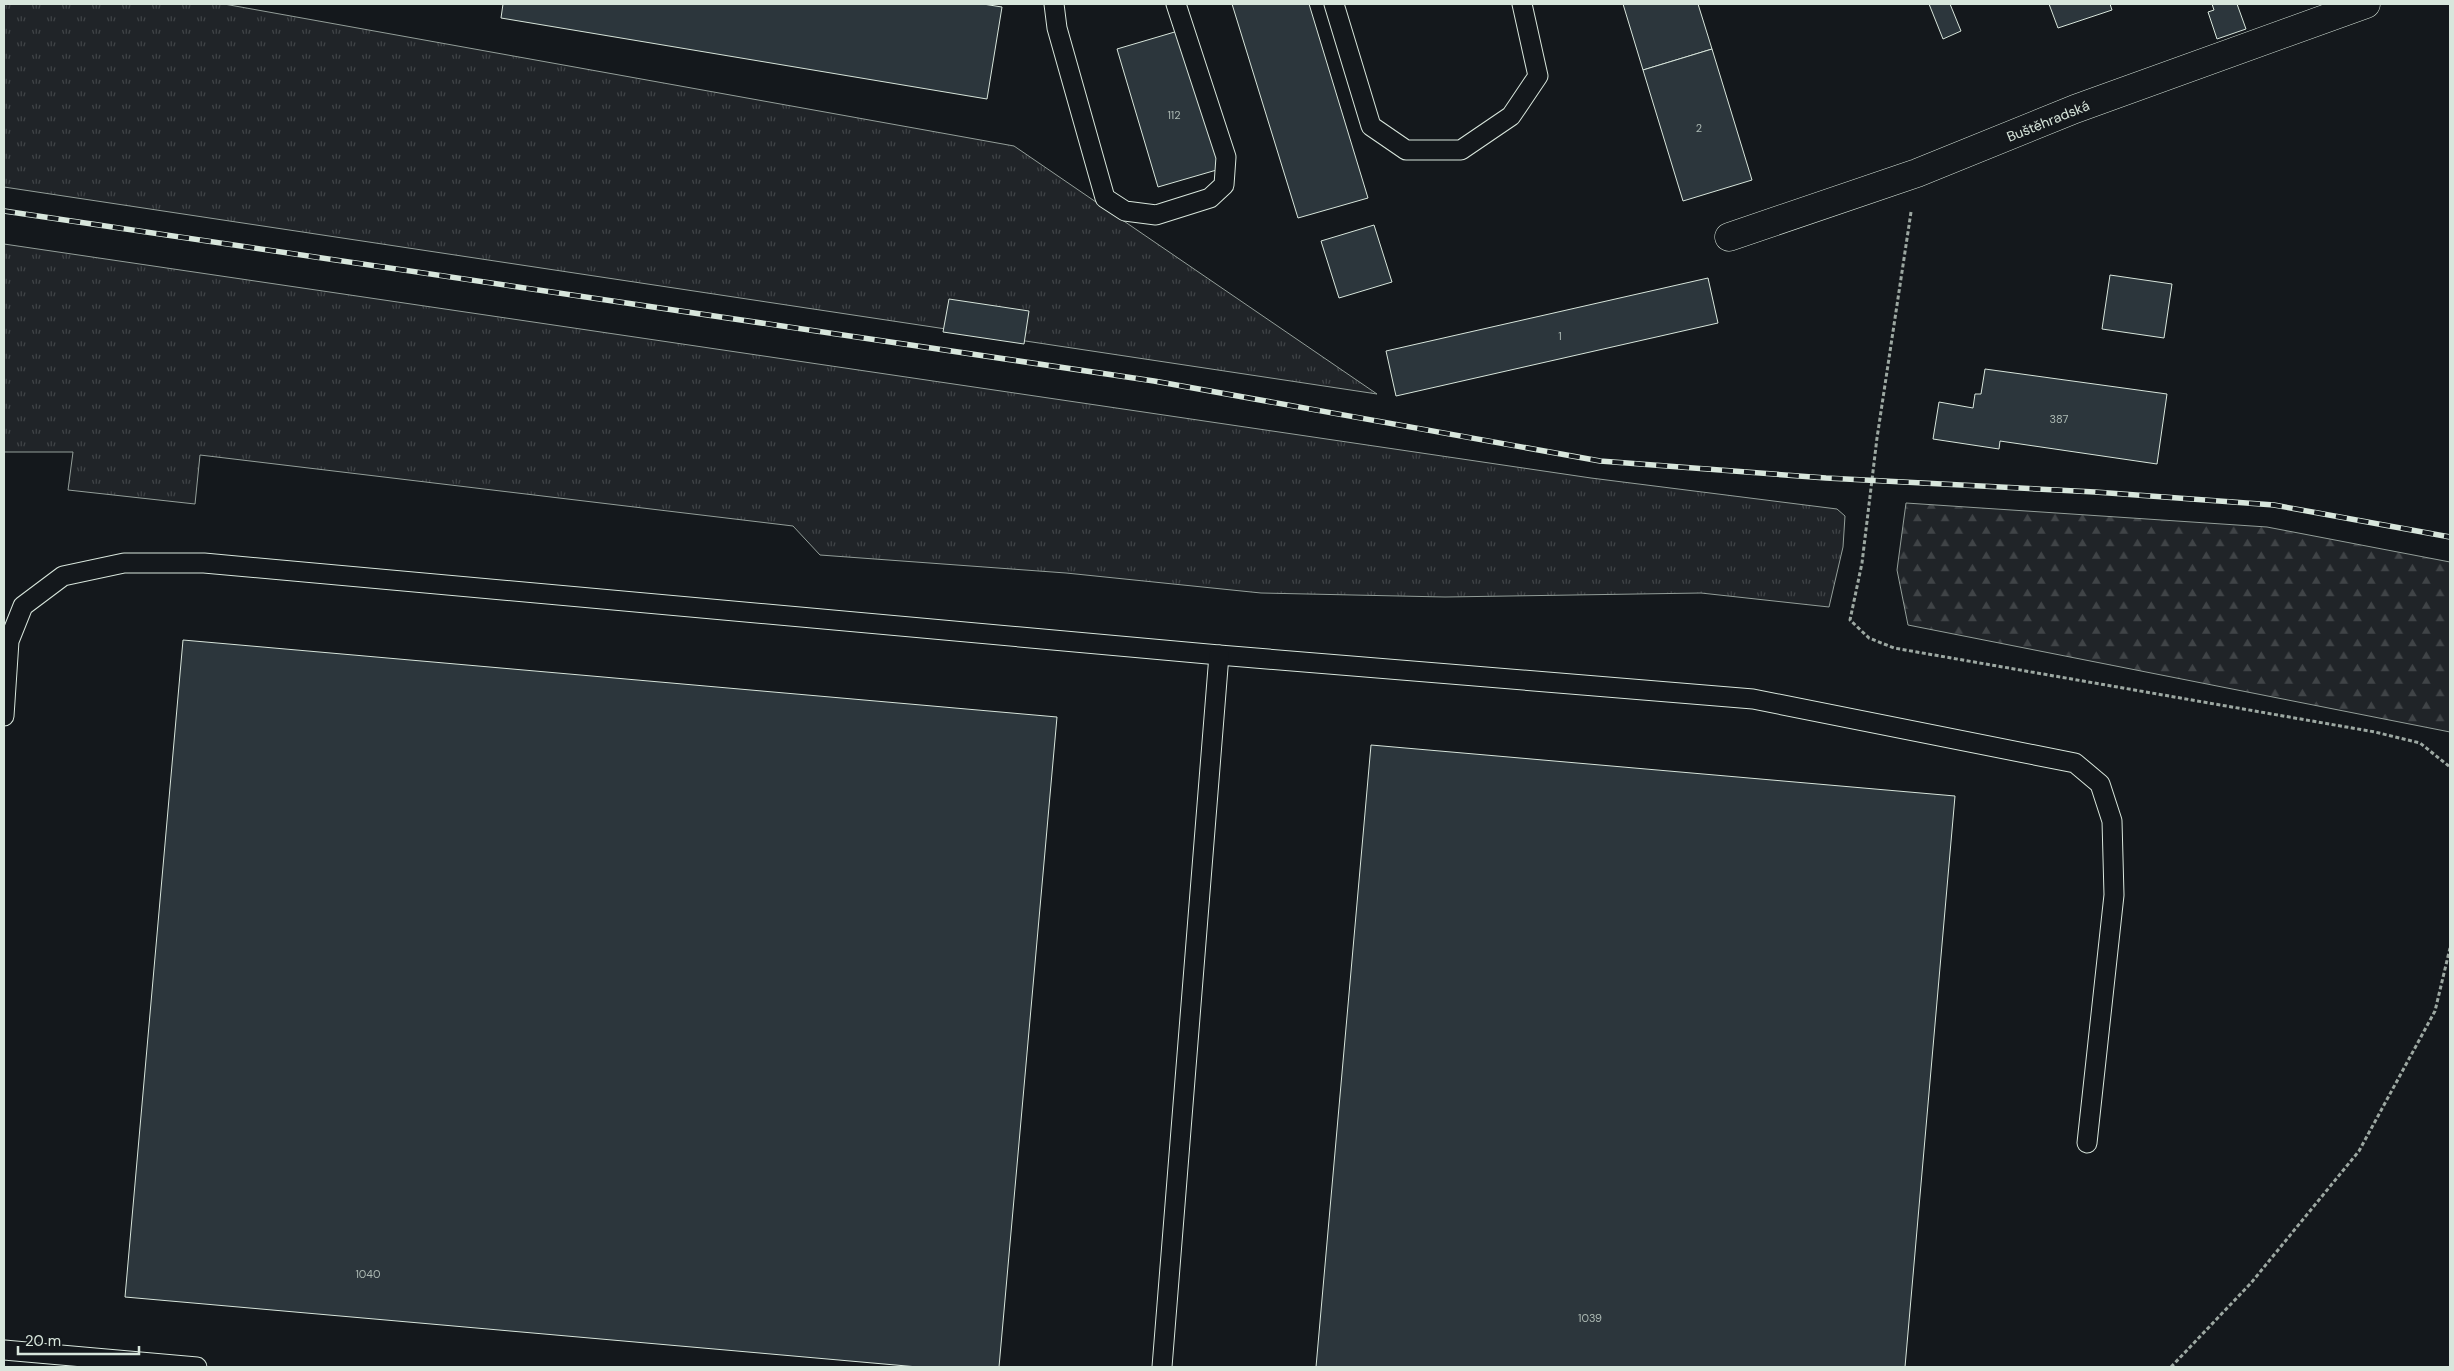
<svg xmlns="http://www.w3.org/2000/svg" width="2454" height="1371" viewBox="0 0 2454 1371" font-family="'DM Sans',sans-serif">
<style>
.grass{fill:url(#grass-tufts);stroke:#939e99}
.forest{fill:url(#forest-firs);stroke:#939e99}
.building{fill:#2c363c;stroke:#d8e6dc}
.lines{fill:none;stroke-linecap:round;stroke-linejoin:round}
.lane-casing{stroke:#d8e6dc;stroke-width:21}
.street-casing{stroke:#d8e6dc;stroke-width:29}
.path{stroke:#9da8a2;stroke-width:3;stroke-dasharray:4 2.5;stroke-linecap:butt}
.lane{stroke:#14181c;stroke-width:19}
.street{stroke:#14181c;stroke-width:28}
.rail-casing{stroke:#d8e6dc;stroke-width:5.5}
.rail{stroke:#14181c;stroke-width:4;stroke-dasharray:11;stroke-linecap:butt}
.labels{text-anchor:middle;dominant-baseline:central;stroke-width:4;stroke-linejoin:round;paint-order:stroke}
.number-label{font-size:11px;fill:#adbab4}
.street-label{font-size:14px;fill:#d8e6dc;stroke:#14181c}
</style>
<defs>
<pattern id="grass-tufts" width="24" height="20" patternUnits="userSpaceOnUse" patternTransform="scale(1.25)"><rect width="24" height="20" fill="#202428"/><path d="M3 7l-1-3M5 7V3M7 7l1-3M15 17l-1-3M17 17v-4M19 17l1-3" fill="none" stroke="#404447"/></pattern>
<pattern id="forest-firs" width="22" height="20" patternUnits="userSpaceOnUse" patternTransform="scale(1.25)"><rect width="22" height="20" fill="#202428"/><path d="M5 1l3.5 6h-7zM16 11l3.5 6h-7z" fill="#404447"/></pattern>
</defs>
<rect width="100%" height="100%" fill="#14181c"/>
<!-- grass -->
<g class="grass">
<polygon points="4,4 224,4 1014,146 1377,394 4,187"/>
<polygon points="4,244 1591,478 1837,509 1845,516 1843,547 1829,607 1701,593 1445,597 1261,593 1066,573 820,555 793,526 200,455 195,504 68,490 73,452 4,452"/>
</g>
<!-- forest -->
<polygon class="forest" points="1906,503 2267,527 2450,562 2450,732 1908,625 1897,570"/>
<!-- building -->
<g class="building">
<polygon points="503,4 983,4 1002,7 987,99 501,18"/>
<polygon points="1232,4 1309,4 1368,198 1298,218"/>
<polygon points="1623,4 1698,4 1712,49 1643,70"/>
<polygon points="1929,4 1950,4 1961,31 1943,39"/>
<polygon points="2049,4 2110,4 2112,10 2058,28"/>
<polygon points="2212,4 2237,4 2246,29 2217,39 2208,12 2214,10"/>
<polygon points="1178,31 1220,169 1158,187 1117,49"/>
<polygon points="1712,49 1752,180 1683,201 1643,70"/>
<polygon points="1374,225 1392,282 1339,298 1321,241"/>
<polygon points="2110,275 2172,284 2164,338 2102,329"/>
<polygon points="1708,278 1718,323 1396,396 1386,351"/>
<polygon points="949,299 1029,311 1024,344 943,332"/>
<polygon points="1985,369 2167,394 2157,464 2000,441 1999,449 1933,439 1939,402 1973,408 1975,394 1981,394"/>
<polygon points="183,640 1057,717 999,1367 918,1367 125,1297"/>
<polygon points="1371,745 1955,796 1905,1367 1316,1367"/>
</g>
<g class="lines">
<defs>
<g id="lane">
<polyline points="1054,4 1057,28 1105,198 1125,211 1156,215 1210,198 1224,185 1226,157 1176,4"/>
<polyline points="1334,4 1371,126 1406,150 1461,150 1511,116 1538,76 1522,4"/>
<polyline points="4,716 9,641 23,606 63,576 124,563 204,563 1219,655 1753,699 2075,763 2100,784 2112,821 2114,895 2087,1143"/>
<polyline points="4,1350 197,1367"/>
<polyline points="1162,1367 1219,655"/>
</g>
<polyline id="street" points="1729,237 1917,173 2075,109 2366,4"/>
</defs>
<!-- lane casing -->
<use href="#lane" class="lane-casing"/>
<!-- street casing -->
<use href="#street" class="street-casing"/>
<!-- path -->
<g class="path">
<polyline points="1911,212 1877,438 1862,563 1850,620 1869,638 1894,648 2375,732 2420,743 2450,767"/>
<polyline points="2171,1367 2251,1283 2359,1151 2435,1011 2450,948"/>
</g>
<!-- lane -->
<use href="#lane" class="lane"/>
<!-- street -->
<use href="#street" class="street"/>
<defs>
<polyline id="rail" points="4,211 1154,381 1600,461 1826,478 2095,492 2274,505 2450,537"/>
</defs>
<!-- rail casing -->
<use href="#rail" class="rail-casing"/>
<!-- rail -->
<use href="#rail" class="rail"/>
</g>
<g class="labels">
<!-- number labels -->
<g class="number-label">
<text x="1174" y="115">112</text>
<text x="1699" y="128">2</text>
<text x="1560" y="336">1</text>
<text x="2059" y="419">387</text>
<text x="368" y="1274">1040</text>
<text x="1590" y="1318">1039</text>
</g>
<!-- street labels -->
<g class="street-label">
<text transform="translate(2048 121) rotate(-22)">Buštěhradská</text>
</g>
</g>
<!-- border -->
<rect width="2454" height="1371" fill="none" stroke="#d8e6dc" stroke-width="10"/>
<!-- scale -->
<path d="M18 1346v8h121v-8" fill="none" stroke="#d8e6dc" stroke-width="2.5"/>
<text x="25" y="1346" font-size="15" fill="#d8e6dc" stroke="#14181c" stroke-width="4" paint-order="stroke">20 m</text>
</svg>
